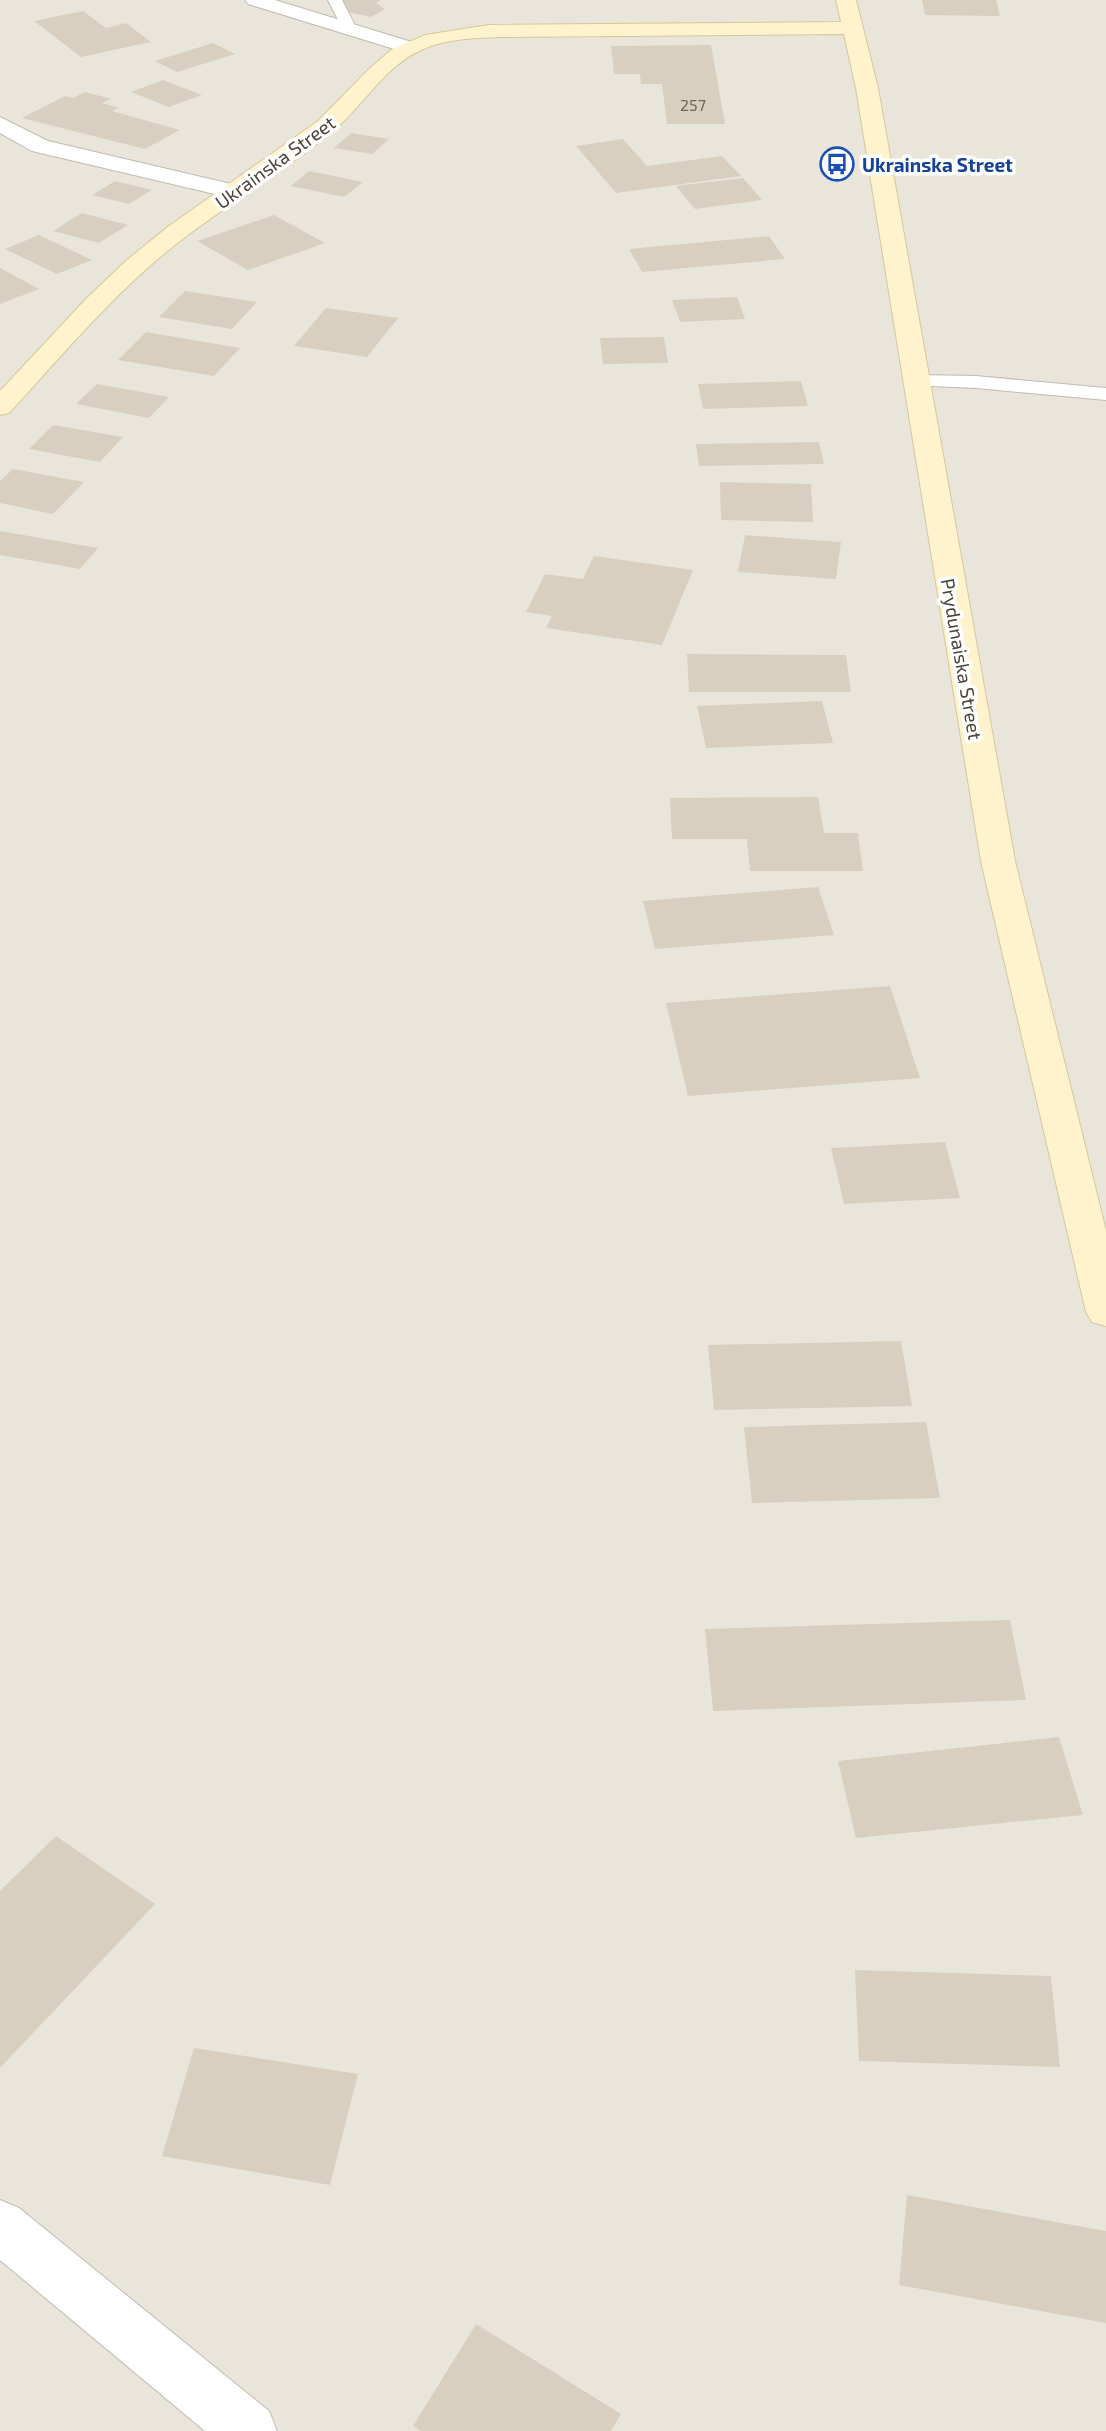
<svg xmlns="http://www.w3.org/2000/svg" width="1106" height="2431" viewBox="0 0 1106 2431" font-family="'Exo 2',sans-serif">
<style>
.residential{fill:#eae5da}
.building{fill:#d8cfc1}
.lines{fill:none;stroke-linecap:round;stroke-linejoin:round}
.lane-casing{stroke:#c2bbae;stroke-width:2}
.street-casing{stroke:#c2bbae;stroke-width:2}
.secondary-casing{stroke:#d6c79b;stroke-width:2}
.lane{fill:#fff;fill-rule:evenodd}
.street{fill:#fff;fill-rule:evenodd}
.secondary{fill:#fff3cd;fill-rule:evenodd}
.labels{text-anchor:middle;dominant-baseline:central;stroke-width:7;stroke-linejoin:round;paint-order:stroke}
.far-number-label{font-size:16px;fill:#6e675b}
.far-street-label{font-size:19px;fill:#4b4439;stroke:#fff}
.far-transit-label{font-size:19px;font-weight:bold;fill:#164399;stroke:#fff;text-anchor:start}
</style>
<rect width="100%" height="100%" fill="#f6f3ec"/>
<!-- residential -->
<rect class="residential" x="0" y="0" width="1106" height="2431"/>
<!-- building -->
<g class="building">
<polygon points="339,0 381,0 376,3 385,9 371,17 344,11"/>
<polygon points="922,0 996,0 1000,16 925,15"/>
<polygon points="83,11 106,28 126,23 151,42 81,57 34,21"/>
<polygon points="213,43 235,54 177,72 155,61"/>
<polygon points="711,45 725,124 667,124 662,84 641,84 640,74 614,74 611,46"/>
<polygon points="163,80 202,95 169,107 131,92"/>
<polygon points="85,92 111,99 102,103 119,108 112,111 180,130 145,149 22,118 65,96 73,98"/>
<polygon points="351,133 389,139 372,154 334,148"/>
<polygon points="623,139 647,166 722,156 741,176 616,193 576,146"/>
<polygon points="309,171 363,182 344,197 291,186"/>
<polygon points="743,178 762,200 695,209 676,186"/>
<polygon points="115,181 152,190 129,204 92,195"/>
<polygon points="82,213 128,225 99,243 53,231"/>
<polygon points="274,215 325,243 248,270 197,241"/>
<polygon points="39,235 92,260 57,274 5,249"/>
<polygon points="769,236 785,259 642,272 629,249"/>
<polygon points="0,268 39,289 0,304"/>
<polygon points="185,291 257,302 232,329 159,317"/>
<polygon points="737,297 745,319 680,322 672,300"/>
<polygon points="326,308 398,318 367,357 294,346"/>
<polygon points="146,332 240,348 214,376 118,360"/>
<polygon points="664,337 668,363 603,364 600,338"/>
<polygon points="801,381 808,406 703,409 698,384"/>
<polygon points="97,384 169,397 149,418 76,404"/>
<polygon points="53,425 123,437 100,462 29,449"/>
<polygon points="819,442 824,464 699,466 696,444"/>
<polygon points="13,469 84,482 53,514 0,503 0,481"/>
<polygon points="720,482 811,484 813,522 721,520"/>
<polygon points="0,531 98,548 80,569 0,555"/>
<polygon points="745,535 841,542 836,579 738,572"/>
<polygon points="594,556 693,570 662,645 546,628 552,616 526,612 545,574 583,579"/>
<polygon points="687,654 846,655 851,692 689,692"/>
<polygon points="822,701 833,743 706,748 697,706"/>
<polygon points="818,797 824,833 858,833 863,871 750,871 747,839 672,839 670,798"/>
<polygon points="818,887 834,935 655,949 643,901"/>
<polygon points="890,986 920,1078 688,1096 666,1003"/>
<polygon points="945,1142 960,1198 844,1204 831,1148"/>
<polygon points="901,1341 912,1406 714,1410 708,1345"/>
<polygon points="926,1422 940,1498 752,1503 744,1427"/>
<polygon points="1010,1620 1026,1700 713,1711 705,1629"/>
<polygon points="1059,1737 1083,1815 856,1838 838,1761"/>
<polygon points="56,1836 155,1904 0,2068 0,1891"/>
<polygon points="855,1970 1051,1976 1060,2067 859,2061"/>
<polygon points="194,2048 358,2074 330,2185 162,2156"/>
<polygon points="907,2195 1106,2231 1106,2323 899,2285"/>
<polygon points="476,2324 621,2414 611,2431 421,2431 413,2426"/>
</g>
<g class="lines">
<defs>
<g id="lane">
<polygon points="328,0 342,0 358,31 355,34 345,34"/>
<polygon points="916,375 976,376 1106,388 1106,400 976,388 909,385 907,381"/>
</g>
<g id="street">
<polygon points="245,0 275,0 418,44 422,48 418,52 404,52 248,4"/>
<polygon points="0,117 48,141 244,187 248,192 244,197 236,199 32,151 0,133"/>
<polygon points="0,2200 19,2208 269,2411 277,2431 205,2431 0,2260"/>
</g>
<path id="secondary" d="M836,0H856L878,88L1015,861L1106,1231V1326L1092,1322L1086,1312L981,861L856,88L844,34L500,37C473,38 442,39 417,52C382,70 362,107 332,132C279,176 218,209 165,253C107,301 60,358 9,413L0,415V391L86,299L127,260L169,226L318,121L369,69L391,50L425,35L489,25L841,22Z"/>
</defs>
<!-- lane casing -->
<use href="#lane" class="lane-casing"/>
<!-- street casing -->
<use href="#street" class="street-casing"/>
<!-- secondary casing -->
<use href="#secondary" class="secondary-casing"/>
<!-- lane -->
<use href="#lane" class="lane"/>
<!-- street -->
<use href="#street" class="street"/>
<!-- secondary -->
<use href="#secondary" class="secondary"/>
</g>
<!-- icons -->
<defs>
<symbol id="bus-ring" viewBox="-11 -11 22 22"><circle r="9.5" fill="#fff" stroke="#1a4fb4" stroke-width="1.5"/><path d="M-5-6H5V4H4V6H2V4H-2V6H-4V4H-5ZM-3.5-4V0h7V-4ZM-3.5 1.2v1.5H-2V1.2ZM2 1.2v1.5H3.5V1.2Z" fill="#1a4fb4"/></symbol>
</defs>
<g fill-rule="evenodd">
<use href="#bus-ring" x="818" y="145" width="38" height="38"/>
</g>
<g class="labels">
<!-- far-number labels -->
<g class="far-number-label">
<text x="693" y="104">257</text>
</g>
<!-- far-street labels -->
<g class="far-street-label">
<text transform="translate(275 162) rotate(-36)">Ukrainska Street</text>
<text transform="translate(962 659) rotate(80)">Prydunaiska Street</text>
</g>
<!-- far-transit labels -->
<g class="far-transit-label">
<text x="862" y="164">Ukrainska Street</text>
</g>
</g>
</svg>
